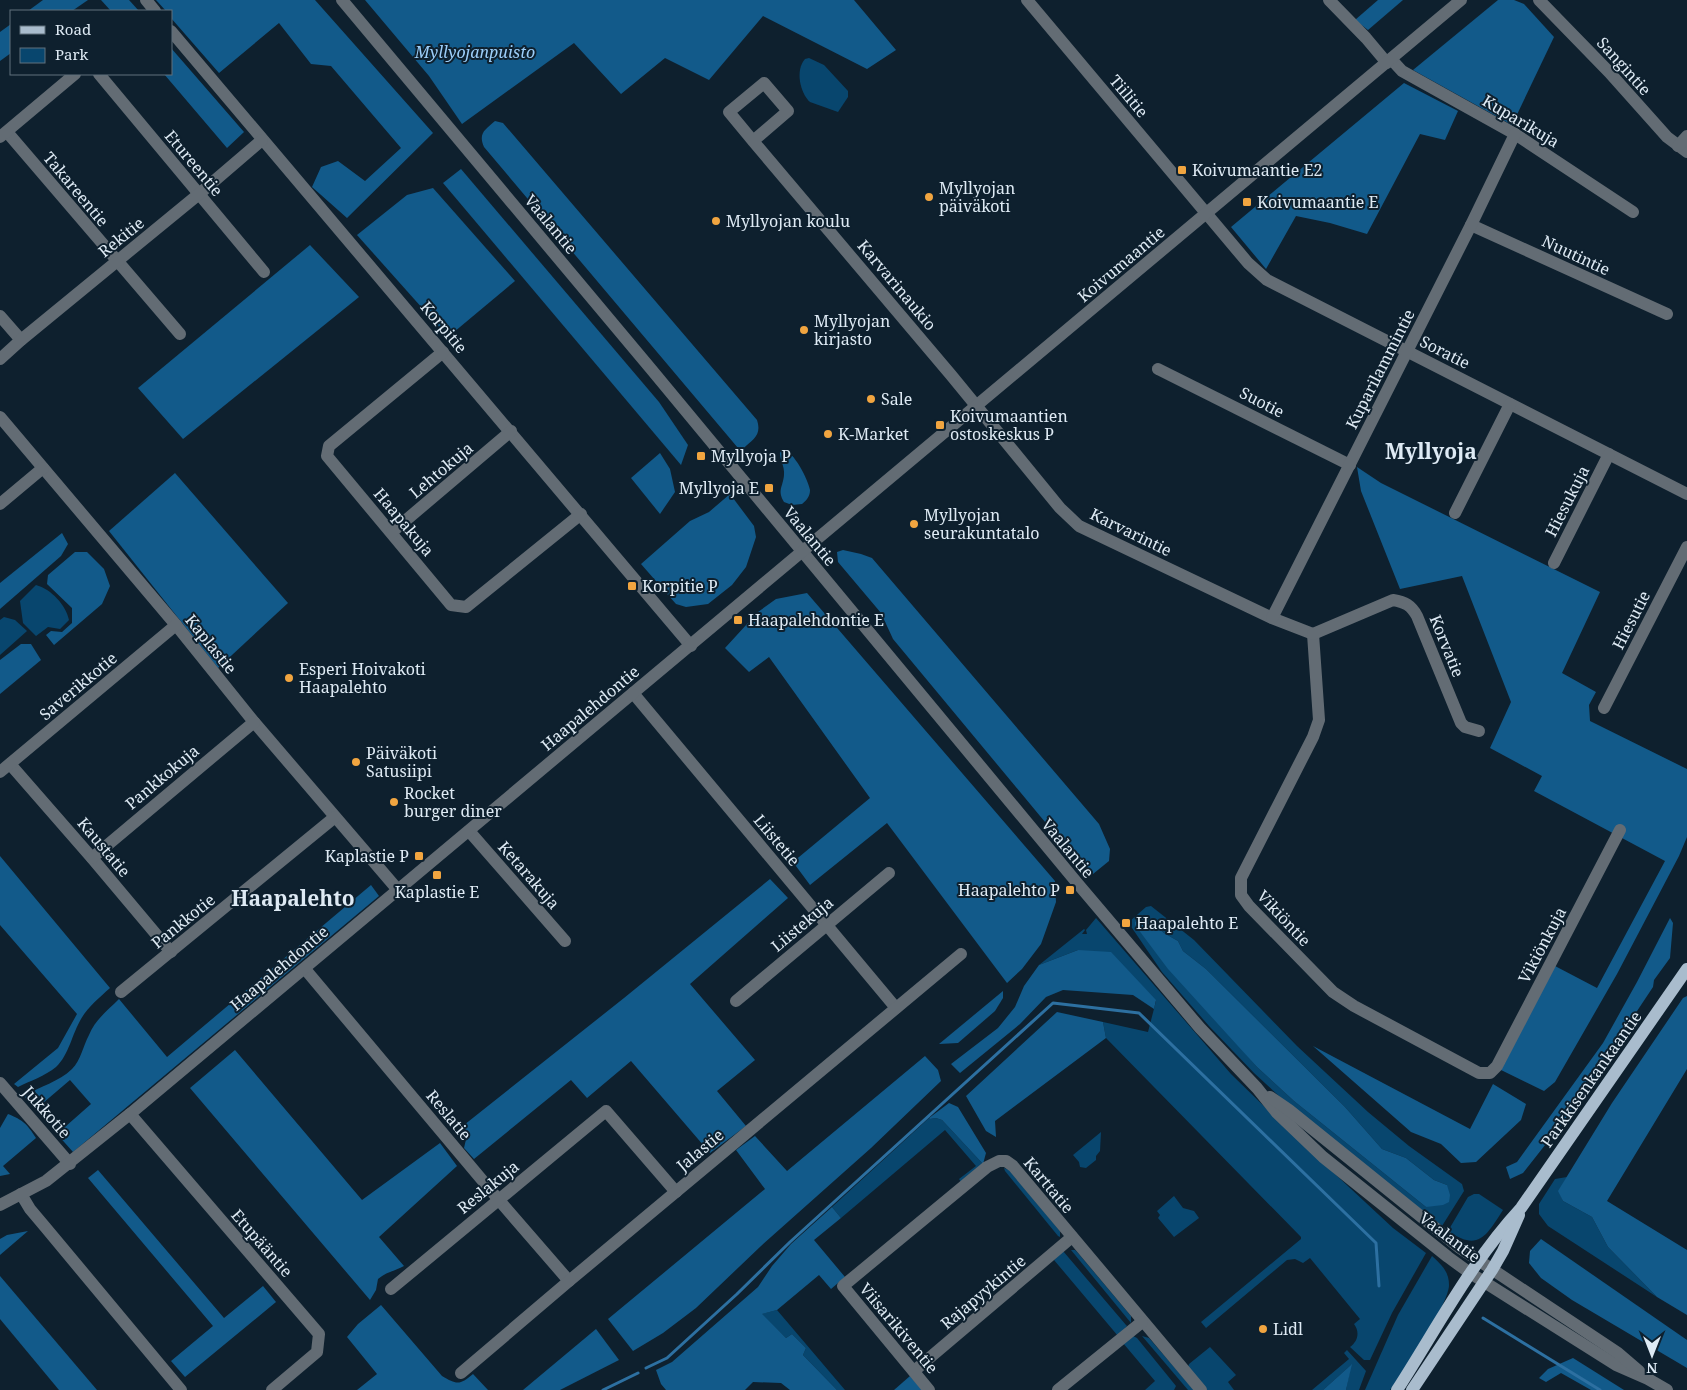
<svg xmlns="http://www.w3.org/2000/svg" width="1687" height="1390" viewBox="0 0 1687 1390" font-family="'Noto Serif',serif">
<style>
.green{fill:#08466e;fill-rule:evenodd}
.forest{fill:#125a8a}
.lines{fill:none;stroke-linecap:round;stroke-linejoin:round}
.stream{stroke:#2d70a1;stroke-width:3}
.minor{stroke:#636c74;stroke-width:12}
.major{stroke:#a9bccd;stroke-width:12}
.poi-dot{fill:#f1a540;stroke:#0e202e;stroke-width:2}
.labels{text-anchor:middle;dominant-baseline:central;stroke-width:4;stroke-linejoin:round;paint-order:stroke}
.park-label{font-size:16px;font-style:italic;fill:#9ccef9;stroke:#0e202e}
.street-label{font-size:16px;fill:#deeaf4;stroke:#0e202e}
.poi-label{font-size:16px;fill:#deeaf4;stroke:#0e202e;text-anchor:start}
.district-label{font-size:21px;font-weight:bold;fill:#deeaf4;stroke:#0e202e}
</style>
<rect width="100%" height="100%" fill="#0e202e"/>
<!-- green -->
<g class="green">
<path d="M809,58L824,65L848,91V97L838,112L810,102C800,93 795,70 805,59Z"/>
<path d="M36,585C51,589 66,605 69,620L60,629L48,627L36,636L23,623L20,601Z"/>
<polygon points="4,617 15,620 27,631 0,655 0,620"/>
<path d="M1151,906L1194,940L1297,1046L1368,1112L1409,1146L1462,1184L1464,1191L1442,1226L1291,1107L1254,1073L1209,1026L1162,972L1130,925V921L1146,907ZM1149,920L1164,933L1178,941L1183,951L1206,969L1345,1107L1382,1149L1406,1158L1434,1180L1447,1185L1426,1207L1294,1101L1257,1067L1135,925Z"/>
<path d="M1096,918L1231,1074L1307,1148L1393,1228L1426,1253L1392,1313L1370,1360H1364L1350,1347C1358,1341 1360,1332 1354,1324L1360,1319L1310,1258L1303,1263L1295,1259L1287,1260L1206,1328L1201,1322L1301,1239V1237L1106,1038L1103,1022L1148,1032L1156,1001L1078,950L1039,965L1084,929L1085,930L1082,934H1087L1086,930Z"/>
<polygon points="929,1118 930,1119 936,1118 942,1120 983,1164 961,1182 959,1179 976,1166 945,1130 841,1218 832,1207"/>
<polygon points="1101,1132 1100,1151 1096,1156 1096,1160 1086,1168 1080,1167 1079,1162 1073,1155"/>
<polygon points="1004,1168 1009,1170 1060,1231 1060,1237 1058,1236 1005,1171"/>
<polygon points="1567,1177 1559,1191 1563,1201 1592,1217 1608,1247 1657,1297 1548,1226 1539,1214 1539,1204 1555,1179"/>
<path d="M1474,1194H1479L1503,1210C1486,1236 1479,1252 1448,1231L1468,1197Z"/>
<polygon points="1174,1196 1183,1208 1194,1211 1199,1218 1174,1237 1158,1218 1160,1215 1157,1211"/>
<polygon points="1071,1250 1075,1250 1078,1253 1131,1316 1131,1323"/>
<polygon points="1063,1251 1126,1325 1127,1326 1118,1336 1054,1260"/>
<path d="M1432,1256C1442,1265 1449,1272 1449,1285C1449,1304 1403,1372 1390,1390H1365L1398,1315Z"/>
<polygon points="777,1310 845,1390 837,1390 803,1355 806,1348 792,1334 786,1338 761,1314"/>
<polygon points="1133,1336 1137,1338 1176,1386 1174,1390 1145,1390 1155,1381 1123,1343"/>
<polygon points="1142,1336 1149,1338 1194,1390 1188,1390"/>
<polygon points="1210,1347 1236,1375 1228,1382 1234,1390 1207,1390 1188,1367 1189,1364"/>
<polygon points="1347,1350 1366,1371 1359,1390 1346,1390 1351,1365 1323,1390 1312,1390 1349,1359 1344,1353"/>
</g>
<!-- forest -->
<g class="forest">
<polygon points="43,0 88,0 72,11 28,11"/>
<polygon points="101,0 129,0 139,11 111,11"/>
<polygon points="156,0 315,0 433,133 347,218 312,187 321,167 338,161 365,181 401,148 331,66 311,64 279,23 219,73 171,18 171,11 166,11"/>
<polygon points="365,0 854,0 896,50 867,69 763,16 709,80 665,58 621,94 574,43 462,124 429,76"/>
<polygon points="1378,0 1403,0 1368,30 1355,20"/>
<polygon points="1498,0 1514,0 1524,4 1554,37 1512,125 1413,70"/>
<polygon points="11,24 11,53 0,61 0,32"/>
<polygon points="171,48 244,132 227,148 164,74 171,74"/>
<polygon points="1404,83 1458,111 1445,140 1420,134 1367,234 1330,223 1296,216 1266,269 1231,227"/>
<path d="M495,121L503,123L757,420C762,436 753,439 743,449L738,448L484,147C478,133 485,130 495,121Z"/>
<polygon points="461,169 659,402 688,445 681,465 443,183"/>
<polygon points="433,188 515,281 448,337 357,235 407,195"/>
<polygon points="310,245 359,297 183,439 138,388"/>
<path d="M783,449C794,452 808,479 810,490C810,496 807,500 802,504L792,505L784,502C777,490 783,487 784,475C785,466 779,459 780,451Z"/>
<polygon points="660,453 670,469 675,492 660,514 631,478"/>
<polygon points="1357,467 1381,483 1600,592 1562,673 1596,692 1589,705 1590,721 1687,769 1687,837 1679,856 1617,974 1555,1082 1544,1091 1501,1070 1555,966 1597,988 1665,861 1534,791 1542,776 1490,748 1511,702 1462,576 1400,589 1361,491"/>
<polygon points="175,473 288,603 218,668 109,531"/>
<polygon points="730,494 754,526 756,537 746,567 732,585 708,604 686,607 676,604 641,564 690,521 709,512"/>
<polygon points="62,533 68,544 61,556 0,609 0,583"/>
<polygon points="843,550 861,554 872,558 1099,824 1110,849 1109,861 1093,874 1079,862 1040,816 893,639 881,613 838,562 837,552"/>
<polygon points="75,552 87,552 104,569 110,586 102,604 54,645 46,635 51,631 62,632 72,623 72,608 47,584 48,575"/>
<polygon points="807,593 1055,881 1056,902 1041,944 1022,969 1007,983 887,823 810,885 793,862 870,798 769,657 749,672 725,648 758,612 776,599"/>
<polygon points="21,644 31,644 41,660 0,694 0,660"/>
<path d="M0,856L110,988C99,998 88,1007 81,1019C72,1034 69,1055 56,1067C45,1076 30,1081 18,1087L14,1084L58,1048L77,1014L0,925Z"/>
<polygon points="770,879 788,898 690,984 755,1060 717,1091 746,1126 710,1153 631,1061 587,1098 571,1080 474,1159 464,1148 467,1135 464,1125 624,998"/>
<path d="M371,885L379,896L73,1152L57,1134L91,1104L70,1080L36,1109L24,1096C40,1086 59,1082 72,1069C81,1060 83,1046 89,1035C95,1020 108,1010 119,999L167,1057Z"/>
<polygon points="1142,917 1149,920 1164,933 1178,941 1183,951 1206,969 1345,1107 1382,1149 1406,1158 1434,1180 1447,1185 1450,1195 1449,1202 1443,1205 1426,1207 1294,1101 1257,1067 1168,969 1135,925 1135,922"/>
<polygon points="1670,918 1673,923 1670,958 1654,980 1653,987 1564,1121 1523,1173 1510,1179 1506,1167 1517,1162 1603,1043 1637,982"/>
<polygon points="1078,950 1111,952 1156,1000 1154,1009 1133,995 1063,990 1046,997 1020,1024 960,1073 951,1064 998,1028 1015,1007 1024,986 1039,965"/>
<polygon points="1003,991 1003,998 995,1011 958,1043 939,1044"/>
<polygon points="1687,996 1687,1069 1607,1201 1687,1250 1687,1315 1657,1297 1608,1247 1592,1217 1563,1201 1558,1191 1612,1103 1683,998"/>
<polygon points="1057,1012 1103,1022 1106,1038 995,1121 996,1137 986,1131 966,1096"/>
<polygon points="1313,1046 1470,1129 1493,1084 1526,1104 1521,1120 1476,1162 1461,1163 1441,1144 1411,1132"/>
<path d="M235,1050L362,1200L440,1143L457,1166L379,1237L404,1266C395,1271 386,1272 378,1279L376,1290L370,1300L190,1088Z"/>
<polygon points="925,1056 938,1070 941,1081 871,1148 761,1246 696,1308 663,1333 633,1351 608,1319 765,1189 736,1150 755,1136 787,1171"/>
<polygon points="949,1103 958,1107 986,1153 983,1164 942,1120 936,1118 930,1119 929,1118"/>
<path d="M8,1114C23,1120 27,1124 36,1138L3,1166L10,1174L0,1176V1128Z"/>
<polygon points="98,1170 224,1318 263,1286 276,1302 185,1377 171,1361 213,1326 88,1178"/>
<polygon points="832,1207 841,1218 814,1240 845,1277 831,1289 819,1275 777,1310 762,1314 786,1338 792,1334 806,1348 803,1355 837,1390 790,1390 781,1383 753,1382 745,1390 666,1390 661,1384 656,1370 672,1362 758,1287 772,1266 791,1244"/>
<polygon points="28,1231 0,1255 0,1239 7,1235"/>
<polygon points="1541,1239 1687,1340 1687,1368 1572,1300 1541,1278 1529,1263 1530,1251"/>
<polygon points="0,1276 97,1390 59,1390 0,1319"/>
<path d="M381,1305L442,1376C457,1385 460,1385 473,1374L488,1390H357L377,1374L347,1337L358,1324Z"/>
<polygon points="596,1329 619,1360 560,1390 523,1390"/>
<polygon points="1573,1358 1624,1390 1591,1390 1561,1373 1546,1382 1539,1378 1548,1369"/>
<polygon points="1352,1364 1346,1390 1323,1390"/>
<polygon points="910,1376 922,1390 894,1390"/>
</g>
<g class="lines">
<!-- stream -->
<g class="stream">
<polyline points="1483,1318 1600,1390"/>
<polyline points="646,1368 667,1358 737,1294 790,1242 1053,1003 1139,1013 1376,1243 1379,1286"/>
<polyline points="603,1390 638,1373"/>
</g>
<!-- minor -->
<g class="minor">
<polyline points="146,0 155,11"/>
<polyline points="342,0 651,369 1078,884 1200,1028 1257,1088 1277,1113 1323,1157 1448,1257 1470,1273 1616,1365 1648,1379 1667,1390"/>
<polyline points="1027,0 1248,263 1267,280 1687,494"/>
<polyline points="1329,0 1366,38 1387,63"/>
<polyline points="1539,0 1609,72 1667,137 1687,152"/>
<polyline points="171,31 691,646"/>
<polyline points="1391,59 1402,71 1515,134 1633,212"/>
<polyline points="99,74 264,272"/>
<polyline points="7,132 180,334"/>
<polyline points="0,137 75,74"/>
<polyline points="753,141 788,111 764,83 729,112 753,141 951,375 1060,508 1079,526 1272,618 1313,634"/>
<polyline points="1678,146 1687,136"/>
<polyline points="1471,225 1667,314"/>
<polyline points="0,316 21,340"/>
<polyline points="443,352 329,446 327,456 451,605 466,607 581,514"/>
<polyline points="0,359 21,340 199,194 262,140"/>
<polyline points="1158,369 1350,465"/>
<polyline points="0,417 176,625 254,722 398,890"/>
<polyline points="0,504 43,468"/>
<polyline points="1455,513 1510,404"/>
<polyline points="392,532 511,431"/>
<polyline points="1554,563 1609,454"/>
<polyline points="1272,618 1471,225 1515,134"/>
<polyline points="1313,634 1319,720 1313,737 1241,878 1241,895 1249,906 1333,992 1354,1006 1479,1073 1490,1073 1497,1066 1620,830"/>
<path d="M1313,634L1393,600C1405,602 1411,605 1417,616L1461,723L1465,727L1479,731"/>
<polyline points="633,693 896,1008"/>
<polyline points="1604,708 1687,547"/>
<polyline points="10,764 92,858 171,952"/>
<polyline points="0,772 176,625"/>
<polyline points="469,831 565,941"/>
<polyline points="92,858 254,722"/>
<polyline points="305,969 498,1199 569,1281"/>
<polyline points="121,992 335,817"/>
<polyline points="736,1001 889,873"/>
<polyline points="0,1083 70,1164"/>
<polyline points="1270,1097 1289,1110 1460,1248 1618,1353 1639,1371"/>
<polyline points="130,1114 319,1334 317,1352 272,1390"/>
<polyline points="21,1194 30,1209 46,1228 181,1390"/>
<polyline points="0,1205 46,1181 130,1114 1461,0"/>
<polyline points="391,1289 606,1111 676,1192"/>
<polyline points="914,1371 1072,1237"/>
<polyline points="461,1373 569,1281 961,954"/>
<polyline points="929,1390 843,1286 987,1167 999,1161 1006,1161 1013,1166 1201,1390"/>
<polyline points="1058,1390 1142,1322"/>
</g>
<!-- major -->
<g class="major">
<path d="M1397,1390C1437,1328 1471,1262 1521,1208L1687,969"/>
<polyline points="1412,1390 1492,1270 1503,1251 1519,1215"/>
</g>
</g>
<!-- markers -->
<g class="poi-dot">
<rect x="1177" y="165" width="10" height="10" rx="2.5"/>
<circle cx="929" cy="197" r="5"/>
<rect x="1242" y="197" width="10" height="10" rx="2.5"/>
<circle cx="716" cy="221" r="5"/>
<circle cx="804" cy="330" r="5"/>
<circle cx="871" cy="399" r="5"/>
<rect x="935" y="420" width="10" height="10" rx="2.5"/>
<circle cx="828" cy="434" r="5"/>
<rect x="696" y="451" width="10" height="10" rx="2.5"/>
<rect x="764" y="483" width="10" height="10" rx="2.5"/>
<circle cx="914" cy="524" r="5"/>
<rect x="627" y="581" width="10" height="10" rx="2.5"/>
<rect x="733" y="615" width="10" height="10" rx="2.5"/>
<circle cx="289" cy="678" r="5"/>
<circle cx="356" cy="762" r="5"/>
<circle cx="394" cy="802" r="5"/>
<rect x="414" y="851" width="10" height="10" rx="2.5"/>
<rect x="432" y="870" width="10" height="10" rx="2.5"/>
<rect x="1065" y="885" width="10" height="10" rx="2.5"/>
<rect x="1121" y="918" width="10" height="10" rx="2.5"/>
<circle cx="1263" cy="1329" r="5"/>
</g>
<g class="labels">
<!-- park labels -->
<g class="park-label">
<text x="475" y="52">Myllyojanpuisto</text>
</g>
<!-- street labels -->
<g class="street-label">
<text transform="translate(1624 66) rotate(48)">Sangintie</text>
<text transform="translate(1129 96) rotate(50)">Tiilitie</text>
<text transform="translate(1521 121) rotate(31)">Kuparikuja</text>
<text transform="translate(194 163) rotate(50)">Etureentie</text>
<text transform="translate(76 189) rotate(50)">Takareentie</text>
<text transform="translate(551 224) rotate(50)">Vaalantie</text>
<text transform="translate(121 237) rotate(-39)">Rekitie</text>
<text transform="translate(1576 255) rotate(25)">Nuutintie</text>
<text transform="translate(1121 264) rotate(-40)">Koivumaantie</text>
<text transform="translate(897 285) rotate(50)">Karvarinaukio</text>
<text transform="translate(444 327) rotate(50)">Korpitie</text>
<text transform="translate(1445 352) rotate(27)">Soratie</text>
<text transform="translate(1380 369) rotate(-63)">Kuparilammintie</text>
<text transform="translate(1262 402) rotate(27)">Suotie</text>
<text transform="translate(441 470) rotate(-40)">Lehtokuja</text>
<text transform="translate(1567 501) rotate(-63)">Hiesukuja</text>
<text transform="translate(404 522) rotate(50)">Haapakuja</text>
<text transform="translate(1131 532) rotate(26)">Karvarintie</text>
<text transform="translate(810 536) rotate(50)">Vaalantie</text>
<text transform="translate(1631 620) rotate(-63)">Hiesutie</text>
<text transform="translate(211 644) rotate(51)">Kaplastie</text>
<text transform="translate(1447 646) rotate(68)">Korvatie</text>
<text transform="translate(78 686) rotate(-40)">Saverikkotie</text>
<text transform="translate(590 708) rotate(-40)">Haapalehdontie</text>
<text transform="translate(162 777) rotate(-40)">Pankkokuja</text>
<text transform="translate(777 840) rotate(50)">Liistetie</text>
<text transform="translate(104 847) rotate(50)">Kaustatie</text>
<text transform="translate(1068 848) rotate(50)">Vaalantie</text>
<text transform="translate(529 875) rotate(49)">Ketarakuja</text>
<text transform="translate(1284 918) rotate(47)">Vikiöntie</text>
<text transform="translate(183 921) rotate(-39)">Pankkotie</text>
<text transform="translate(802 924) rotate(-40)">Liistekuja</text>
<text transform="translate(1542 945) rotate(-62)">Vikiönkuja</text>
<text transform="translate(279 968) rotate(-40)">Haapalehdontie</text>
<text transform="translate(1591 1079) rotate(-55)">Parkkisenkankaantie</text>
<text transform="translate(47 1112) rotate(49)">Jukkotie</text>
<text transform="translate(449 1115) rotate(50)">Reslatie</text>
<text transform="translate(700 1150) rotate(-40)">Jalastie</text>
<text transform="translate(1049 1185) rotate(50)">Karttatie</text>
<text transform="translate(488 1187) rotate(-39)">Reslakuja</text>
<text transform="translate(1450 1237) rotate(37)">Vaalantie</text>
<text transform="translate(262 1243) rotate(49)">Etupääntie</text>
<text transform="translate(983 1292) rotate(-40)">Rajapyykintie</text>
<text transform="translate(899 1328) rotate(50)">Viisarikiventie</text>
</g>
<!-- poi labels -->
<g class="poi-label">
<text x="1192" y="170">Koivumaantie E2</text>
<text x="939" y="188">Myllyojan<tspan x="939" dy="18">päiväkoti</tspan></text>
<text x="1257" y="202">Koivumaantie E</text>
<text x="726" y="221">Myllyojan koulu</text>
<text x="814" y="321">Myllyojan<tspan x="814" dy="18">kirjasto</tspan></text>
<text x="881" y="399">Sale</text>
<text x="950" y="416">Koivumaantien<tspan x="950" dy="18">ostoskeskus P</tspan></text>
<text x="838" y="434">K-Market</text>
<text x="711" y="456">Myllyoja P</text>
<text x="759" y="488" text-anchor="end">Myllyoja E</text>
<text x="924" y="515">Myllyojan<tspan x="924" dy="18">seurakuntatalo</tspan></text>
<text x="642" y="586">Korpitie P</text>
<text x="748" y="620">Haapalehdontie E</text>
<text x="299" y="669">Esperi Hoivakoti<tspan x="299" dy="18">Haapalehto</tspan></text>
<text x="366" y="753">Päiväkoti<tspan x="366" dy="18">Satusiipi</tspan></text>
<text x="404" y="793">Rocket<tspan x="404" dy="18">burger diner</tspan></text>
<text x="409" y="856" text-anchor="end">Kaplastie P</text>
<text x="1060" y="890" text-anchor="end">Haapalehto P</text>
<text x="437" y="892" text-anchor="middle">Kaplastie E</text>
<text x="1136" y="923">Haapalehto E</text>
<text x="1273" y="1329">Lidl</text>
</g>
<!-- district labels -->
<g class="district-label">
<text x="1431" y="451">Myllyoja</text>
<text x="293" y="898">Haapalehto</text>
</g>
</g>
<!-- legend -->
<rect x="10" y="10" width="162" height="65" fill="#0e202e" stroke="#61717d"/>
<rect x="20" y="26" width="25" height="8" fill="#a9bccd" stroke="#61717d"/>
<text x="55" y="35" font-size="15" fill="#deeaf4">Road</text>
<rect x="20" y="48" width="25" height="15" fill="#08466e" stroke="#61717d"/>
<text x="55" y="60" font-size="15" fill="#deeaf4">Park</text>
<!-- north arrow -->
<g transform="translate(1652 1355) rotate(180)" stroke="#0e202e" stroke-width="4" paint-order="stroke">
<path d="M0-4L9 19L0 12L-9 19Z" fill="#deeaf4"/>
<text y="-8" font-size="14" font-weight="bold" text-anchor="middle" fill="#deeaf4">N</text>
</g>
</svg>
